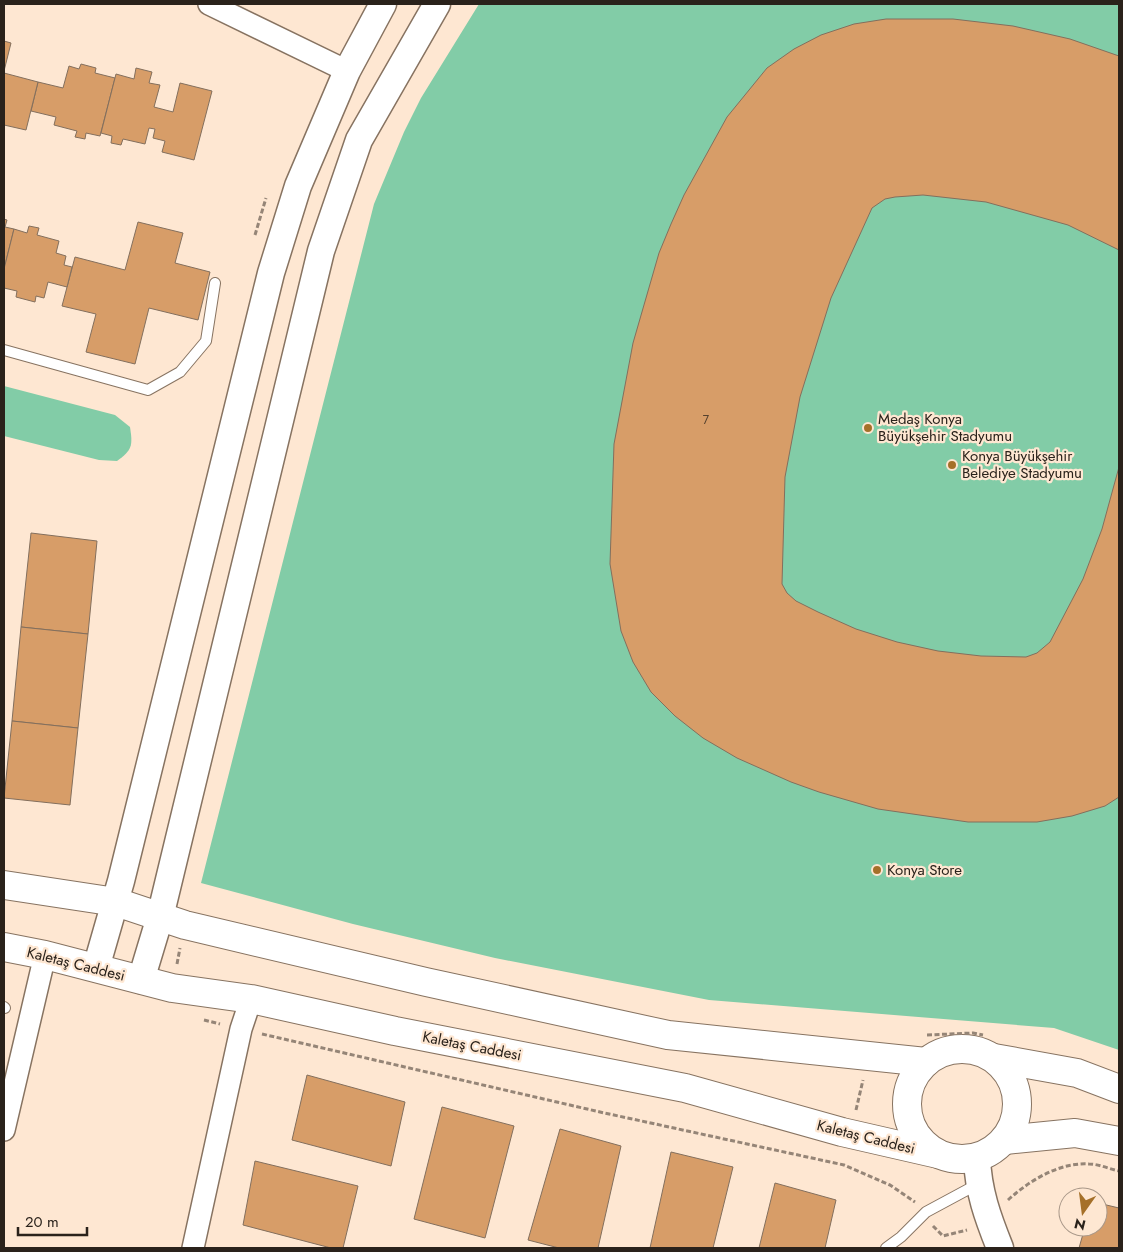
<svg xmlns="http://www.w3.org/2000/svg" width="1123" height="1252" viewBox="0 0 1123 1252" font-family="Jost,sans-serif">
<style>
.green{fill:#82cca7}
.building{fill:#d79d68;stroke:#836f5d}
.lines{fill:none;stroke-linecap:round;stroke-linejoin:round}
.service-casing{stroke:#877361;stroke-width:12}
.minor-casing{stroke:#877361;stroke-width:24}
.tertiary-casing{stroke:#877361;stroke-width:29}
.primary-casing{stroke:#877361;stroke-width:30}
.path{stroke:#958577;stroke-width:3;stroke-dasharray:5 2.5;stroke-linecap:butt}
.service{stroke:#fff;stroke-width:10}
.minor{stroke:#fff;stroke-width:21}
.tertiary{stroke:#fff;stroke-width:26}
.primary{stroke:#fff;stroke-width:28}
.poi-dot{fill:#a57029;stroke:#fee7d2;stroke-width:2}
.labels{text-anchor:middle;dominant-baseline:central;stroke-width:4.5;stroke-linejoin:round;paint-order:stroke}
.number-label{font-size:12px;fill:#55412e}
.poi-label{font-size:15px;fill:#2a221b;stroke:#fee7d2;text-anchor:start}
.street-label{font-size:15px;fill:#2a221b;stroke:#fee7d2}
</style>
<rect width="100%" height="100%" fill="#fee7d2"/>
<!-- green -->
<g class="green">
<polygon points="479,4 1119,4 1119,1050 1054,1028 709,1000 495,958 353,924 201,883 374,204 404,132 421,98"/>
<path d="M4,386L115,415L130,427C133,446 132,450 117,461L99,460L4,436Z"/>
</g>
<!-- building -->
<g class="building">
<polygon points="886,19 953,19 1013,26 1070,39 1119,56 1119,250 1068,225 986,202 923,195 895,197 885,199 872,208 831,298 800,397 785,477 782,584 787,593 796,601 818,612 856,629 897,642 938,651 981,656 1026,657 1037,653 1050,642 1083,579 1102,529 1119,467 1119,797 1105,806 1072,816 1037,822 968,822 878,809 819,792 791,782 737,758 703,738 675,716 651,692 633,662 621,631 610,564 614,444 633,343 659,253 671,224 684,195 727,117 767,68 794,49 821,35 854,24"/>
<polygon points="4,41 11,43 4,71"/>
<polygon points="81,64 96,68 95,73 115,78 100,136 86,133 85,139 75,137 77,131 54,125 56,117 31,111 38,82 63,88 69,66 79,69"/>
<polygon points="136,68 152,72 149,83 160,85 154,107 173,112 180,83 212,91 194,160 162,152 165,141 153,138 155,129 149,128 145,144 123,139 121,145 111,143 112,136 101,133 116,74 134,79"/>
<polygon points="4,73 38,82 26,130 4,125"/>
<polygon points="4,219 7,220 5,227 14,229 4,269"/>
<polygon points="138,222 183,233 175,263 210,272 198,320 149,308 135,364 86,352 96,314 62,306 75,257 125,270"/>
<polygon points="29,226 39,228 37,235 59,241 56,253 66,256 64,265 72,267 67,287 48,282 44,298 36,296 35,302 16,297 17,291 4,288 4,269 14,229 27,233"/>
<polygon points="31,533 97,541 88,634 21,627"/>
<polygon points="21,627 88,634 78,728 12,721"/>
<polygon points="12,721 78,728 70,805 4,798"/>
<polygon points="307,1075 405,1102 391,1166 292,1140"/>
<polygon points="442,1107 514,1126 485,1238 414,1219"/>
<polygon points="560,1129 621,1146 598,1248 559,1248 528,1240"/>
<polygon points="671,1152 733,1167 713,1248 650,1248"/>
<polygon points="255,1161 358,1186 343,1248 331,1248 243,1225"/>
<polygon points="775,1183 836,1200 825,1248 759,1248"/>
<polygon points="1098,1203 1119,1208 1119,1248 1079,1248 1085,1227 1098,1227"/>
</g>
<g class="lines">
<defs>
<g id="service">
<polyline points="4,350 148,390 180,372 206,341 215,283"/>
<polyline points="4,1007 5,1008"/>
<polyline points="886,1248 901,1237 926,1212 978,1184"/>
</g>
<g id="minor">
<polyline points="209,4 347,71"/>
<polyline points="4,1130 45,955"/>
<polyline points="193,1248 241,1029 251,999"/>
</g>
<g id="tertiary">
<polyline points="96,968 121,881 271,273 298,186 347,71 383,4"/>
<polyline points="141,980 160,917 321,251 359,140 437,4"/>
<path d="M977,1158C978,1191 988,1218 1000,1248"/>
</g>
<g id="primary">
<polyline points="4,885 116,902 185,925 426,982 668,1035 926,1062"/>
<polyline points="4,947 45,955 172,988 251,999 395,1031 685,1088 842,1132 938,1154"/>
<circle cx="962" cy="1104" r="55"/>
<polyline points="994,1058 1077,1073 1119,1089"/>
<polyline points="1005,1140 1075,1133 1119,1141"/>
</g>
</defs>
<!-- service casing -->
<use href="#service" class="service-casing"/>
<!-- minor casing -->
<use href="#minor" class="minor-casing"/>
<!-- tertiary casing -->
<use href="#tertiary" class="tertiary-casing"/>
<!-- primary casing -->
<use href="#primary" class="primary-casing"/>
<!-- path -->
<g class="path">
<polyline points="255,235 266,198"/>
<polyline points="177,964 180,948"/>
<polyline points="204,1020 220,1024"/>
<polyline points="262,1034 600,1112 844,1165 890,1185 915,1202"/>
<polyline points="927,1035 973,1033 983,1035"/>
<polyline points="856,1110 863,1080"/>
<path d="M1008,1200C1029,1181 1059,1162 1089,1164C1099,1164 1109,1169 1119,1171"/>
<polyline points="933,1226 943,1236 967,1230"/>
</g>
<!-- service -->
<use href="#service" class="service"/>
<!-- minor -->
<use href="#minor" class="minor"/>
<!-- tertiary -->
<use href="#tertiary" class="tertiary"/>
<!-- primary -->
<use href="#primary" class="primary"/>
</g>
<!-- markers -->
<g class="poi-dot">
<circle cx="868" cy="428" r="5"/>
<circle cx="952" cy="465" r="5"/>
<circle cx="877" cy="870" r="5"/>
</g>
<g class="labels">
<!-- number labels -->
<g class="number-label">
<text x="706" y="420">7</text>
</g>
<!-- poi labels -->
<g class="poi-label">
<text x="878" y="419">Medaş Konya<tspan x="878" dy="17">Büyükşehir Stadyumu</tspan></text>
<text x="962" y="456">Konya Büyükşehir<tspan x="962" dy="17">Belediye Stadyumu</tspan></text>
<text x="887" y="870">Konya Store</text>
</g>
<!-- street labels -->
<g class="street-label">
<text transform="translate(76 964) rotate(14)">Kaletaş Caddesi</text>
<text transform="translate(472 1046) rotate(11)">Kaletaş Caddesi</text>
<text transform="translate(866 1137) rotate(14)">Kaletaş Caddesi</text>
</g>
</g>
<!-- border -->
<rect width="1123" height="1252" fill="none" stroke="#2a221b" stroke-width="10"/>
<!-- north arrow -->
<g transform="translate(1083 1212) rotate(194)"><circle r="24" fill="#fee7d2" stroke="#a99889"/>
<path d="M0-4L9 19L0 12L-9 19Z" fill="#a57029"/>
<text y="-8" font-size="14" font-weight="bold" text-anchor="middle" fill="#2a221b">N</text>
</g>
<!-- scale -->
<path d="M18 1227v8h69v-8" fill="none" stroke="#2a221b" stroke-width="2.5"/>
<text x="25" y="1227" font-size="15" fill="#2a221b" stroke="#fee7d2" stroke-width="4" paint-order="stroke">20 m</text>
</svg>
